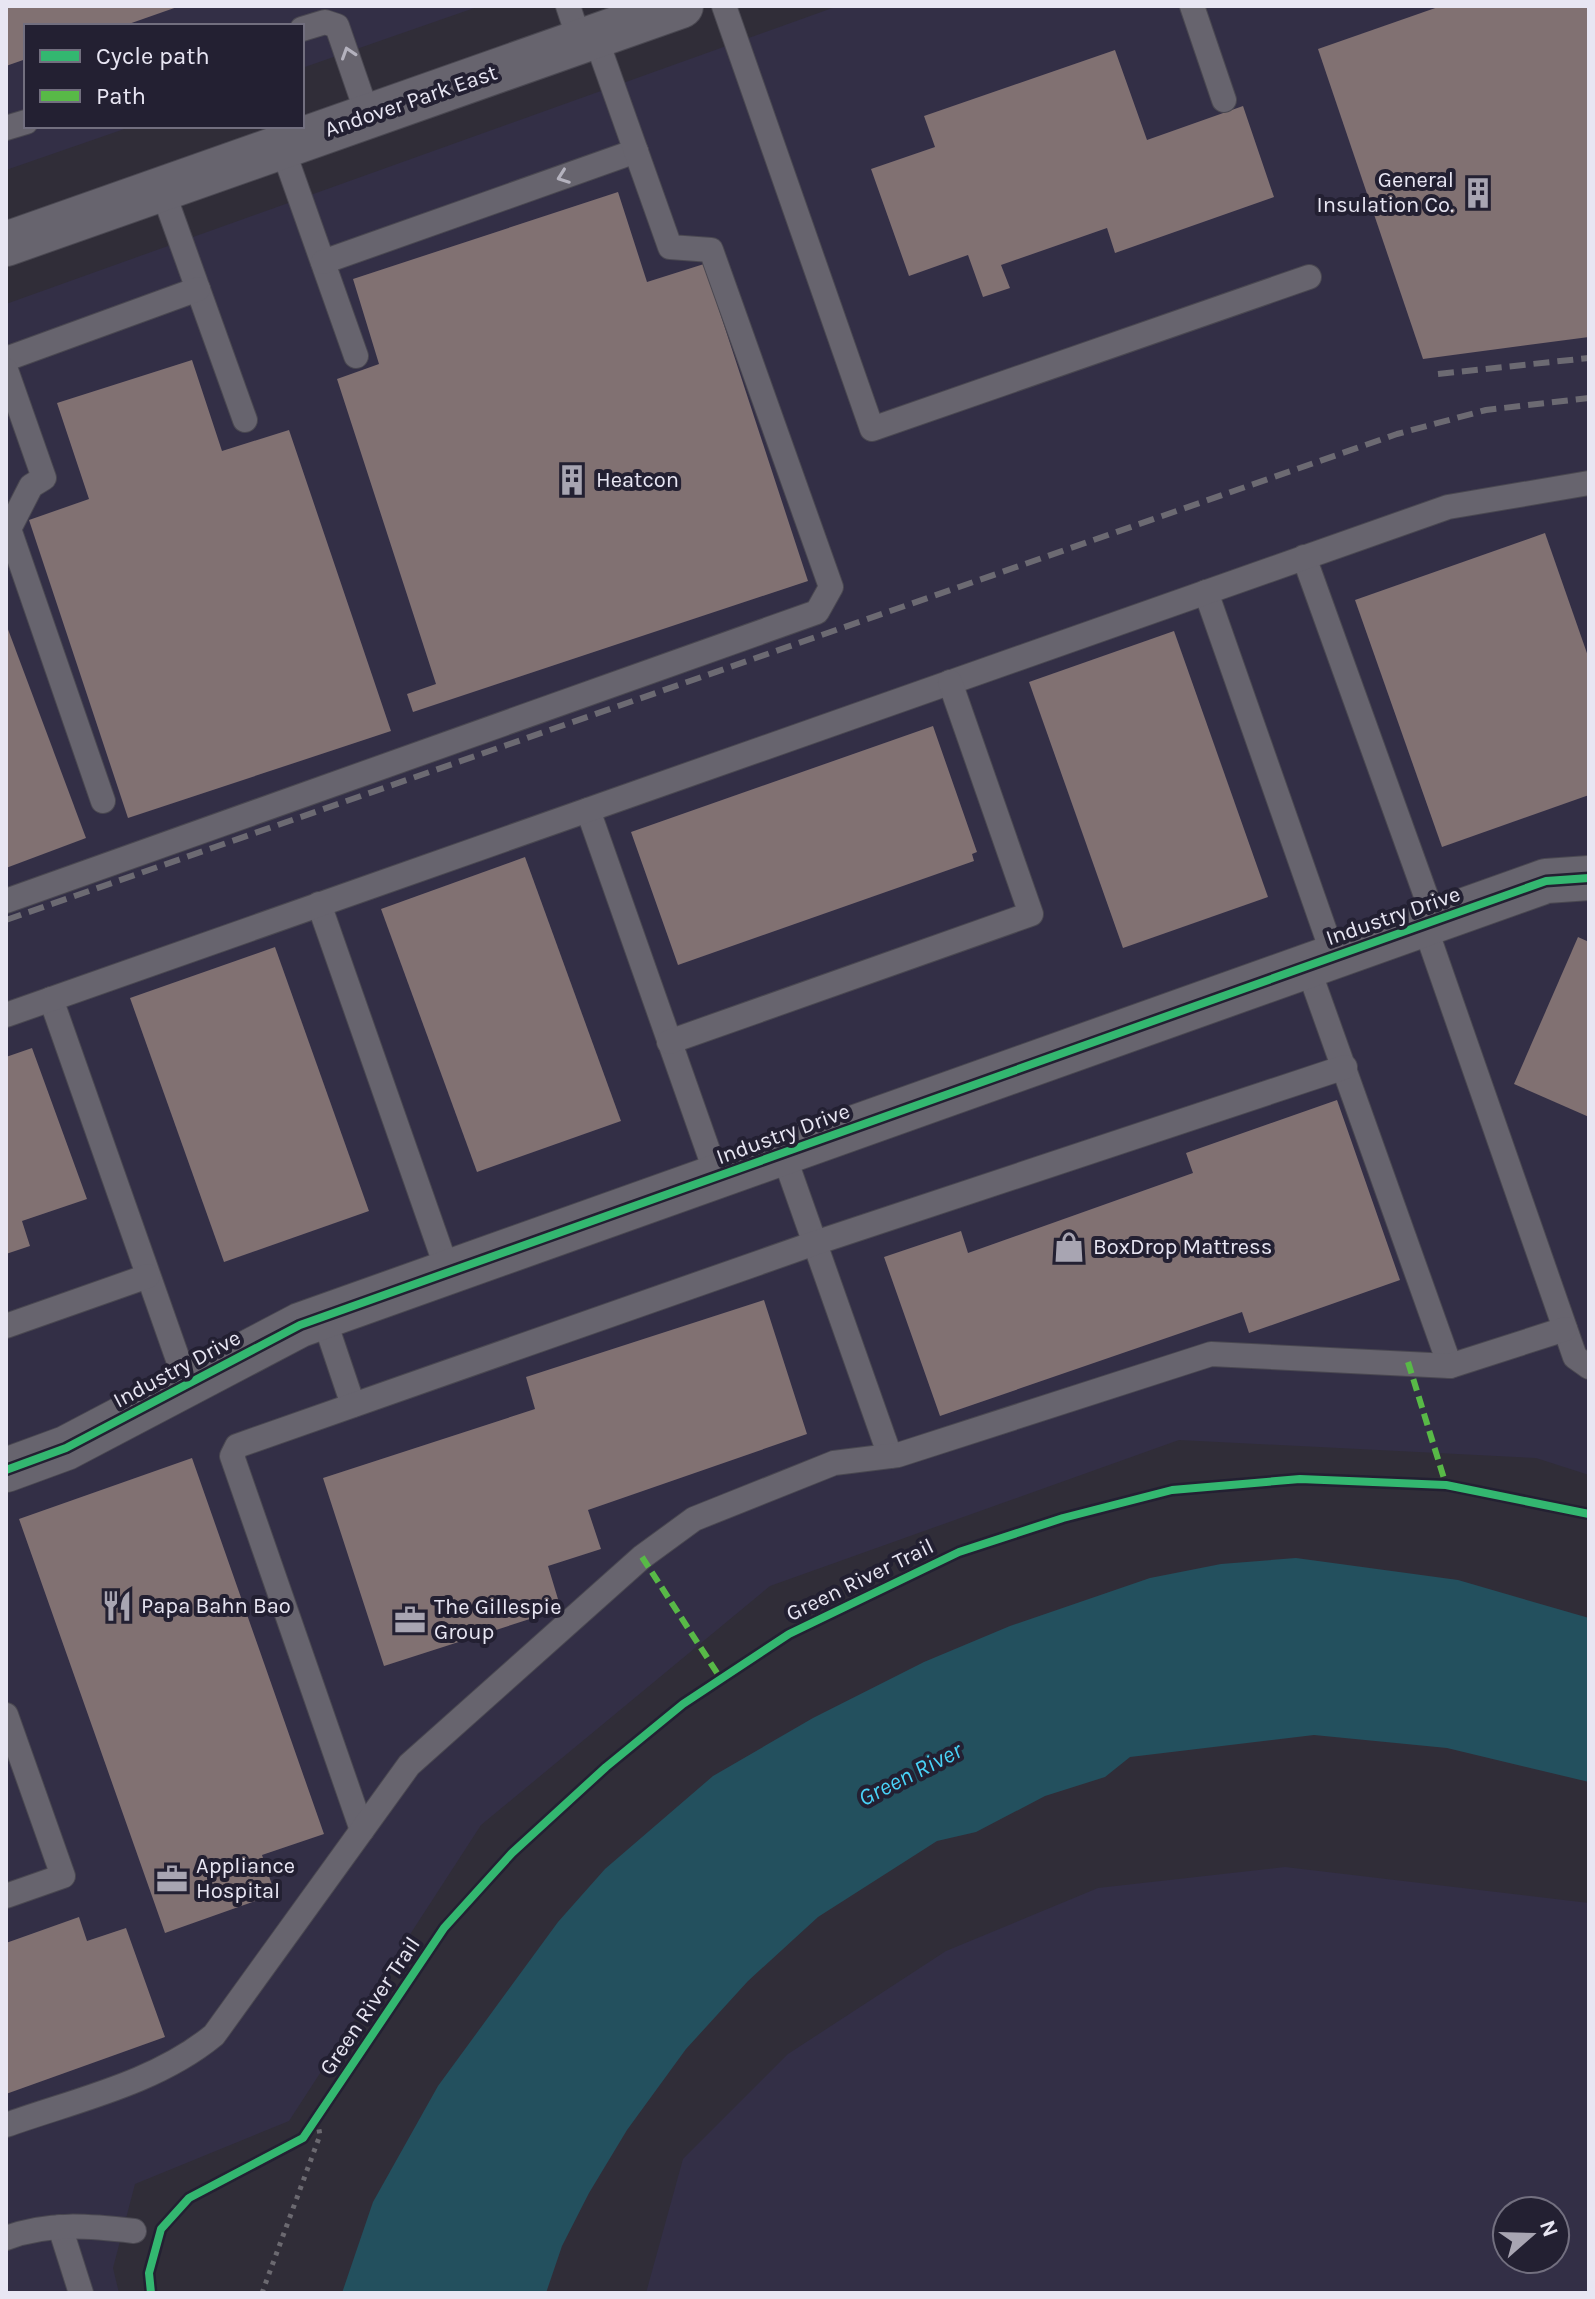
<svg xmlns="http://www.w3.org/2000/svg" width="1595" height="2299" viewBox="0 0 1595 2299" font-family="Karla,sans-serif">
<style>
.built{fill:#332f46;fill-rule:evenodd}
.water{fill:#23505e}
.building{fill:#817172}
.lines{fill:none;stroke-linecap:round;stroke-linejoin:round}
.service-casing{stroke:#4a4851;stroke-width:26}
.minor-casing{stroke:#4a4851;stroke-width:46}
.tertiary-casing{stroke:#4a4851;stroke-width:46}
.path{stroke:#6b6970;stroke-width:5;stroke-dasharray:4 6;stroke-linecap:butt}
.service{stroke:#67646e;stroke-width:24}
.minor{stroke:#67646e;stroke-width:44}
.tertiary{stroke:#67646e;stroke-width:44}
.rail{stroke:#6c6a72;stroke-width:6;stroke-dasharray:16 8;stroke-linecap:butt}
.quiet{stroke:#58b947;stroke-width:6;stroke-dasharray:12 6;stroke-linecap:butt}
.cycleway-casing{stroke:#232032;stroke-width:13}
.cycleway{stroke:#33b770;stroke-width:8}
.oneway{stroke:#b4b2be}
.labels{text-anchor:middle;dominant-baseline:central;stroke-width:8;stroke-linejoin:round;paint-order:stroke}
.street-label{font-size:22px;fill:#e8e6f3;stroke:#232032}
.poi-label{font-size:22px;fill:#e8e6f3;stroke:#232032;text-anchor:start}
.water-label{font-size:24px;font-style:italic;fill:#49d2f7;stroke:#232032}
</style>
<rect width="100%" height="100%" fill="#302d38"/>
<!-- built -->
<g class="built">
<polygon points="6,6 480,6 302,68 302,26 26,26 26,126 133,126 6,170"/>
<polygon points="838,6 1589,6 1589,1475 1536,1458 1179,1440 770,1586 481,1825 289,2121 135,2184 113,2268 119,2293 6,2293 6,304"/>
<path d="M1285,1867L1589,1903V2293H646L683,2159L788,2054L946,1951L1098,1888ZM1507,2211H1555V2259H1507Z"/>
</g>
<!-- water -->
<polygon class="water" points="1296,1558 1458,1580 1589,1618 1589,1782 1447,1748 1314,1735 1130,1757 1105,1777 1045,1796 976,1832 937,1841 818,1917 748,1981 686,2049 627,2130 589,2193 562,2246 546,2293 342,2293 373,2202 438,2086 558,1922 605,1869 713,1776 813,1718 924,1662 1010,1626 1150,1578 1221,1564"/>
<!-- building -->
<g class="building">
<polygon points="6,6 180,6 123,26 26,26 26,59 6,66"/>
<polygon points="1441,6 1589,6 1589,337 1423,359 1318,49"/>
<polygon points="1115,50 1147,140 1243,106 1274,197 1115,253 1107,228 1001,265 1010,288 983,297 968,255 909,276 871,169 935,147 924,116"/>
<polygon points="618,192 647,282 704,264 808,581 413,712 407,694 436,684 337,379 379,364 353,279"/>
<polygon points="192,360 222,451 289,430 391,731 128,818 29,520 89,499 57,403"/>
<polygon points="1545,533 1589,659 1589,795 1442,847 1355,600"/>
<polygon points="6,624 86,838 6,868"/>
<polygon points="1174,631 1268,897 1123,948 1029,682"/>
<polygon points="933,726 977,852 972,854 974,861 678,965 631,832"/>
<polygon points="525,857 621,1121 477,1172 381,909"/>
<polygon points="1578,937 1589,942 1589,1117 1514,1084"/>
<polygon points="275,947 369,1211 224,1262 130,998"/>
<polygon points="32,1048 87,1199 22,1221 30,1246 6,1254 6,1057"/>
<polygon points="1337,1100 1400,1280 1249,1333 1242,1312 940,1416 884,1257 961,1231 968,1253 1193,1173 1186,1153"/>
<polygon points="764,1300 807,1434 588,1510 601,1549 548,1566 561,1609 384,1666 323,1478 535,1409 526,1377"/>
<polygon points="192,1458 324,1834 262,1855 275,1894 165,1933 19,1519"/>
<polygon points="79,1917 87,1941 126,1928 165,2037 6,2094 6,1943"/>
</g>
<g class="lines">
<defs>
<g id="service">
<polyline points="568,6 580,42"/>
<polyline points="724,6 872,429 1309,277"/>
<polyline points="1192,6 1224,100"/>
<polyline points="302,29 325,22 337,26 368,116"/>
<polyline points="6,128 26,122"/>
<polyline points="282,147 356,356"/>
<polyline points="162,189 245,420"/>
<polyline points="323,262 636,151"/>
<polyline points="6,359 198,289"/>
<polyline points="6,370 44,478 31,486 9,529 103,801"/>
<polyline points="1304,557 1435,921"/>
<polyline points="1206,592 1334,957"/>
<polyline points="588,810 717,1176"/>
<polyline points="6,901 817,612 831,587 711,250 670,247 595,36"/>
<polyline points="319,904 448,1272"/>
<polyline points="1424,924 1575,1357 1589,1367"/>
<polyline points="1307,965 1450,1366"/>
<polyline points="51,999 187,1385"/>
<polyline points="6,1015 1448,507 1589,483"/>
<polyline points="669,1042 1031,914 950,682"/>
<polyline points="783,1153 890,1456"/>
<polyline points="323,1316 353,1405"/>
<polyline points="6,1326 148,1276"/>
<polyline points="6,1715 63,1876 6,1896"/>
<polyline points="362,1830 232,1456 237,1446 815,1243 1345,1067"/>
<path d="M6,2125C76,2100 156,2083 214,2035L409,1765L642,1557L694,1519L834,1463L898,1455L1211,1354L1450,1366L1565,1329"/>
<polyline points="60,2227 81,2293"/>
<path d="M6,2238C49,2222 89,2226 134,2231"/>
</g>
<polyline id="minor" points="6,1470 66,1448 300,1325 1546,881 1589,878"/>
<polyline id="tertiary" points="6,244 681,6"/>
</defs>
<!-- service casing -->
<use href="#service" class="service-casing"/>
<!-- minor casing -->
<use href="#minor" class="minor-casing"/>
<!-- tertiary casing -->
<use href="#tertiary" class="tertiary-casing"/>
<!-- path -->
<polyline class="path" points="262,2293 320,2135 317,2119"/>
<!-- service -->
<use href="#service" class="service"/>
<!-- minor -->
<use href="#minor" class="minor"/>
<!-- tertiary -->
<use href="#tertiary" class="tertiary"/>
<!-- rail -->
<g class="rail">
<polyline points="1438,374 1589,358"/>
<polyline points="6,920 1397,434 1486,410 1589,398"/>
</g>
<!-- quiet -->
<g class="quiet">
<polyline points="1408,1362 1446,1485"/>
<polyline points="642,1557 721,1679"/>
</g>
<defs>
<g id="cycleway">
<polyline points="6,1470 66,1448 300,1325 1546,881 1589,878"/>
<polyline points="151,2293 149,2273 161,2229 189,2198 303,2138 444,1928 512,1853 606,1767 683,1704 789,1634 959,1552 1063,1518 1172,1490 1300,1479 1446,1485 1589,1514"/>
</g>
</defs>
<!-- cycleway casing -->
<use href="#cycleway" class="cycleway-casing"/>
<!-- cycleway -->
<use href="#cycleway" class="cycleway"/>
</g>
<!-- one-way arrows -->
<defs><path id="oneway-chevron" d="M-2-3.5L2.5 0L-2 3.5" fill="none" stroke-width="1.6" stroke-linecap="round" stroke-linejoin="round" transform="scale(2)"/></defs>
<g class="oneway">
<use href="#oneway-chevron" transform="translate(348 53) rotate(-108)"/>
<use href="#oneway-chevron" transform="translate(563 177) rotate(160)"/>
</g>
<!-- icons -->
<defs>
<symbol id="building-bare" viewBox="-9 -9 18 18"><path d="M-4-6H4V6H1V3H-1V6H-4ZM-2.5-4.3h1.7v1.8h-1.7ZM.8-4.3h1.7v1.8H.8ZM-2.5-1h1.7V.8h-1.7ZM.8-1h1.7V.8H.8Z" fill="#a8a5b2" stroke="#232032" stroke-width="2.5" paint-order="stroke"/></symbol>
<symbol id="shop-bare" viewBox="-9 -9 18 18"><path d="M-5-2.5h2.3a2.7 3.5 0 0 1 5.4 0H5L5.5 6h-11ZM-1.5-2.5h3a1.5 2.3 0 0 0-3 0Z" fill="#a8a5b2" stroke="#232032" stroke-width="2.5" paint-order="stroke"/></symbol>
<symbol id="restaurant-bare" viewBox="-9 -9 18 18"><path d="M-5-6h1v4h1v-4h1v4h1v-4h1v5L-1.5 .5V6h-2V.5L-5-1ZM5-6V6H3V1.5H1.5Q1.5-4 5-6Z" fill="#a8a5b2" stroke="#232032" stroke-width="2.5" paint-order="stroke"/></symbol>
<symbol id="office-bare" viewBox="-9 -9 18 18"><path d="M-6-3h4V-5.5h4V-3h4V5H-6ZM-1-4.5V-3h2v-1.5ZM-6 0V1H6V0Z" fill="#a8a5b2" stroke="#232032" stroke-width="2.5" paint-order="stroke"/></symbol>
</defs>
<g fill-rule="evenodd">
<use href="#building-bare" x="1456" y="171" width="44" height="44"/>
<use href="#building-bare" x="550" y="458" width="44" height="44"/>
<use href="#shop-bare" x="1047" y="1225" width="44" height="44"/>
<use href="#restaurant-bare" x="95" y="1584" width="44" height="44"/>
<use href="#office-bare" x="388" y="1598" width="44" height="44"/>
<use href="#office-bare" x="150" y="1857" width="44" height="44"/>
</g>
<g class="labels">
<!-- street labels -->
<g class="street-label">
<text transform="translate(411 101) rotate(-19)">Andover Park East</text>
<text transform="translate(1393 916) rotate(-19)">Industry Drive</text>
<text transform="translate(783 1134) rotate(-20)">Industry Drive</text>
<text transform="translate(177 1369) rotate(-28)">Industry Drive</text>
<text transform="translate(860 1580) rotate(-26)">Green River Trail</text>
<text transform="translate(370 2006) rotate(-56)">Green River Trail</text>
</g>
<!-- poi labels -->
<g class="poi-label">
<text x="1454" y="180" text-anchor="end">General<tspan x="1454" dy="25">Insulation Co.</tspan></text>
<text x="596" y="480">Heatcon</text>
<text x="1093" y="1247">BoxDrop Mattress</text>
<text x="141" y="1606">Papa Bahn Bao</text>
<text x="434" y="1607">The Gillespie<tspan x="434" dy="25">Group</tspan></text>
<text x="196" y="1866">Appliance<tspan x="196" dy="25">Hospital</tspan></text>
</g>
<!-- water labels -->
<g class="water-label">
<text transform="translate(910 1774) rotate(-27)">Green River</text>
</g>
</g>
<!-- border -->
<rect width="1595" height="2299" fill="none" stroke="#e8e6f3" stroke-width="16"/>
<!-- legend -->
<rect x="24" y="24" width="280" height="104" fill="#232032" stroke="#726f7f" stroke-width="2"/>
<rect x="40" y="50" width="40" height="12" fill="#33b770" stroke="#726f7f" stroke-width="2"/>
<text x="96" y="64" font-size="24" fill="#e8e6f3">Cycle path</text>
<rect x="40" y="90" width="40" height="12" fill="#58b947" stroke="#726f7f" stroke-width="2"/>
<text x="96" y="104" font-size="24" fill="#e8e6f3">Path</text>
<!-- north arrow -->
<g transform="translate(1531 2235) rotate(70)"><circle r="38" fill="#232032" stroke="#726f7f" stroke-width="2"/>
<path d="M0-6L14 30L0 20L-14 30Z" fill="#a8a5b2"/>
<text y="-12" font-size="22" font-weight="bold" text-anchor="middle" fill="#e8e6f3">N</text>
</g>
</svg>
